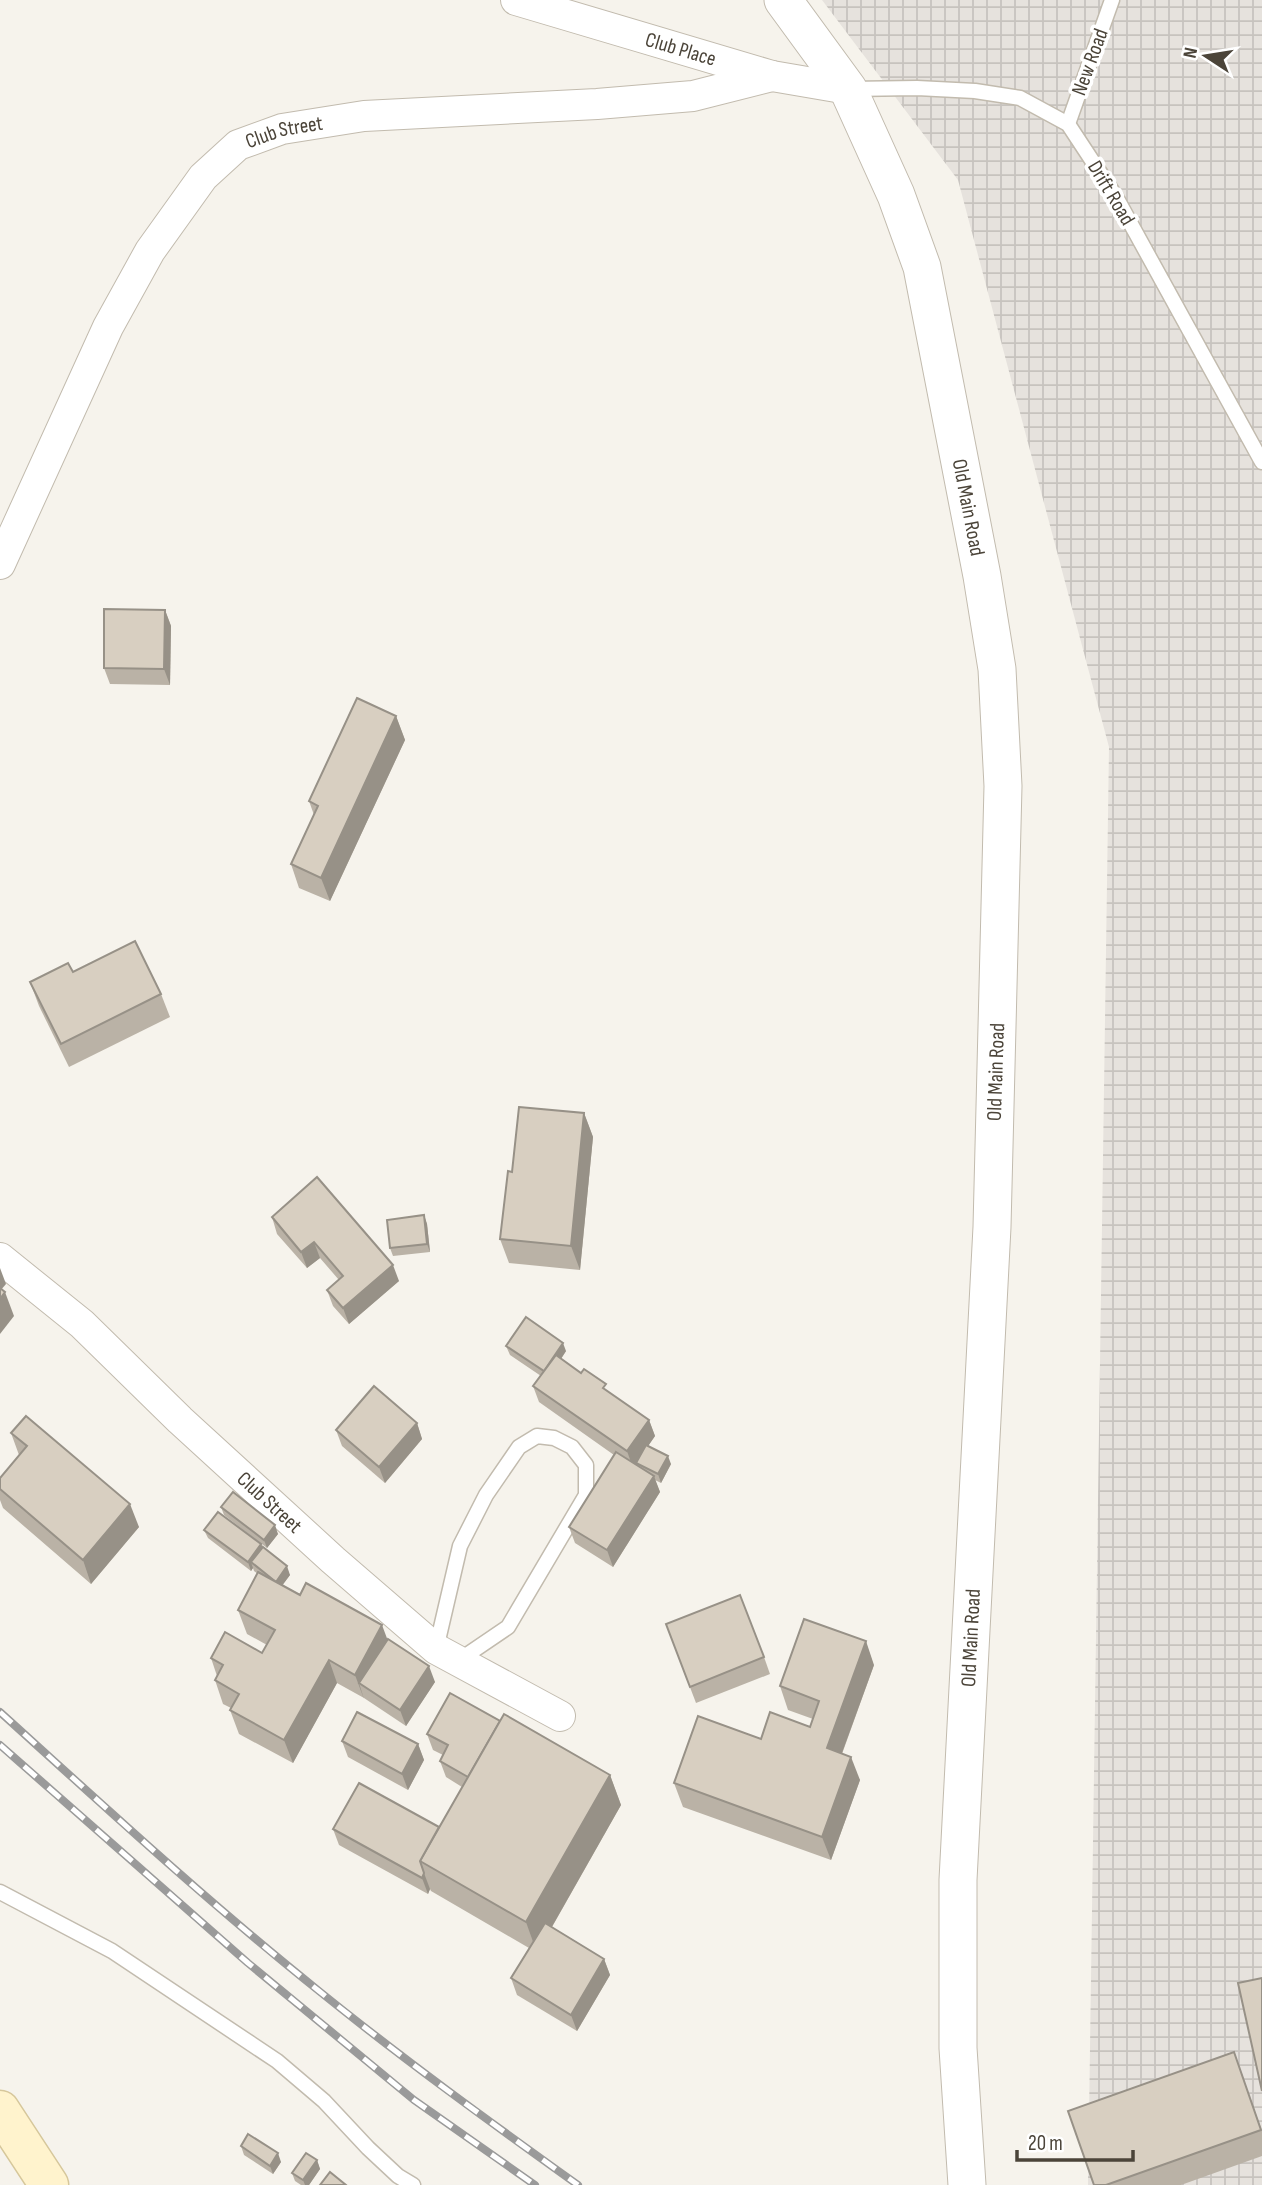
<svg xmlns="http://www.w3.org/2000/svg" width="1262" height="2185" viewBox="0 0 1262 2185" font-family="'Sofia Sans Condensed',sans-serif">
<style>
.industrial{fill:url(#industrial-grid)}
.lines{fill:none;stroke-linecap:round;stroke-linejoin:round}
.service-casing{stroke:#c2bbae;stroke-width:17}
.minor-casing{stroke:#c2bbae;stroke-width:32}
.tertiary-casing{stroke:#c2bbae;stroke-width:39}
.secondary-casing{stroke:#d6c79b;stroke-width:41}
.service{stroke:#fff;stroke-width:14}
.minor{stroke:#fff;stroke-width:30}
.tertiary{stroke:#fff;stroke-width:37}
.secondary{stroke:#fff3cd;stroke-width:38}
.rail-casing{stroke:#9a9a9a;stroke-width:8}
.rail{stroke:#fff;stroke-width:5;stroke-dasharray:16;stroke-linecap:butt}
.wall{fill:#bab2a6}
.shaded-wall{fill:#979187}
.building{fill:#d8cfc1;stroke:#979187;stroke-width:2}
.labels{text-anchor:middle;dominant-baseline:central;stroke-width:7;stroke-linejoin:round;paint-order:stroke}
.street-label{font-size:21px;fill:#4b4439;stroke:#fff}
</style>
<defs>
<pattern id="industrial-grid" width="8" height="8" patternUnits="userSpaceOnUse" patternTransform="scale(1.75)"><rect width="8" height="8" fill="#e6e2dd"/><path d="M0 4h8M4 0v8" fill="none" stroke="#c7c3be"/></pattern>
</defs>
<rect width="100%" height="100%" fill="#f6f3ec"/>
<!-- industrial -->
<polygon class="industrial" points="822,0 1262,0 1262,2185 1088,2185 1109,747 958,180"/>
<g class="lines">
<defs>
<g id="service">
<polyline points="849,89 917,88 975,91 1020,98 1068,124 1116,197 1262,462"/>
<polyline points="1068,124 1112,0"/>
<polyline points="436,1649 460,1546 486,1495 519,1447 537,1436 554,1438 572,1447 586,1465 586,1495 508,1627 458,1661"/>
<polyline points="0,1892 112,1951 277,2061 324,2101 368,2148 398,2176 413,2185"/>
</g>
<g id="minor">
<path id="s1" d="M516,0L772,76L848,89"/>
<path id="s2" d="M0,564L108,327L150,251L203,177L238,145L282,129L364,116L597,104L693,96L772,76"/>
<path id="s3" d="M0,1258L82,1324L180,1420L333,1560L436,1649L560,1716"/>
</g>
<g id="tertiary">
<path id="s4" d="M783,0L848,89L896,195L922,267L982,576L997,669L1003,786L992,1227L958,1880V2048L967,2185"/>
</g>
<polyline id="secondary" points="0,2110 49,2185"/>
</defs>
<!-- service casing -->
<use href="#service" class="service-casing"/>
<!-- minor casing -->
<use href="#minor" class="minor-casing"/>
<!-- tertiary casing -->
<use href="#tertiary" class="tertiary-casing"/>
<!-- secondary casing -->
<use href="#secondary" class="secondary-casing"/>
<!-- service -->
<use href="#service" class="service"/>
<!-- minor -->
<use href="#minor" class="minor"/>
<!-- tertiary -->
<use href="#tertiary" class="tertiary"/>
<!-- secondary -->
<use href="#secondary" class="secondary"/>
<defs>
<g id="rail">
<path d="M0,1712C105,1807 209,1903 319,1991C403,2059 490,2122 578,2185"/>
<polyline points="0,1745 248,1963 414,2100 535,2185"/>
</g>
</defs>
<!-- rail casing -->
<use href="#rail" class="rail-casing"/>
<!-- rail -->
<use href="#rail" class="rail"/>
</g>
<!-- wall -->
<g class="wall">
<polygon points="165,610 171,626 170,685 110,684 104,668"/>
<polygon points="396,716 405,740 330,901 299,888 291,864 314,815 309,801"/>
<polygon points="73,972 161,994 170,1017 69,1067 39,1006 30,982"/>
<polygon points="584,1113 593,1137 580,1270 509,1263 500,1239 512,1172"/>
<polygon points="424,1215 427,1224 430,1252 393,1256 390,1248"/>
<polygon points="272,1217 399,1281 349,1324 333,1306 327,1290 339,1280 320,1258 307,1268 277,1234"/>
<polygon points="506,1346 566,1351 561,1359 649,1420 655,1436 648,1446 671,1464 661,1483 655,1480 660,1492 613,1567 575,1543 569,1527 614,1455 539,1402 533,1386 541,1376 510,1355"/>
<polygon points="417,1423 422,1439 385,1483 342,1446 336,1430"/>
<polygon points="11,1433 139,1527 91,1584 3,1508 0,1500 0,1478 19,1455"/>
<polygon points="221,1507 278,1534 267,1548 262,1544 263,1547 290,1575 282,1585 387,1639 435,1682 406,1726 364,1698 337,1683 293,1763 239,1734 230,1710 231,1708 223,1704 215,1680 217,1676 211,1658 262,1653 267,1645 247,1634 238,1610 258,1574 254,1571 253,1568 251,1571 208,1538 204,1530 259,1542 224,1515"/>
<polygon points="666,1624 764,1657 770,1674 696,1703"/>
<polygon points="874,1665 842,1754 860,1780 831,1860 683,1807 674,1783 761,1739 810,1727 813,1719 788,1710 780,1686"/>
<polygon points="500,1721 610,1775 621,1805 552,1927 604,1959 610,1975 577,2031 517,1995 511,1978 529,1948 431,1891 430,1889 428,1894 339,1845 333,1829 439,1827 462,1787 446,1777 440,1761 443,1755 433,1750 427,1734"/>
<polygon points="342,1741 418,1744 424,1760 408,1790 348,1757"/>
<polygon points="1234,2052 1262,2131 1262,2156 1181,2185 1094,2185"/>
<polygon points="241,2146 281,2162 273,2174 244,2155"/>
<polygon points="317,2160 320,2169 309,2185 301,2185 295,2181 292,2173"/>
</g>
<!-- shaded-wall -->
<g class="shaded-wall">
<polygon points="165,610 171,626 170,685 164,669"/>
<polygon points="396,716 405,740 330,901 321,878"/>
<polygon points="584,1113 593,1137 580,1270 571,1246"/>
<polygon points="424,1215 427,1224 430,1252 427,1244"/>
<polygon points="314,1242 320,1258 307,1268 301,1252"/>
<polygon points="393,1265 399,1281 349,1324 343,1308"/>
<polygon points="0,1268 6,1284 0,1291"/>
<polygon points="5,1292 14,1316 0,1334 0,1299"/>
<polygon points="563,1343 566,1351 547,1380 544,1372"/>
<polygon points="649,1420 655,1436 633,1468 627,1451"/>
<polygon points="417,1423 422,1439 385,1483 379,1467"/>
<polygon points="668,1456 671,1464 661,1483 658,1474"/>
<polygon points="654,1476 660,1492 613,1567 607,1550"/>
<polygon points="130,1504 139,1527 91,1584 83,1560"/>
<polygon points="275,1525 278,1534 267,1548 264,1540"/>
<polygon points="261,1544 265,1552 251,1562 253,1568 251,1571 248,1562"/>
<polygon points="287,1566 290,1575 279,1590 276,1582"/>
<polygon points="382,1625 391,1649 359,1683 364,1699 355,1675"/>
<polygon points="866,1641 874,1665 835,1772 827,1748"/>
<polygon points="329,1660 337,1683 293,1763 284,1740"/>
<polygon points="429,1666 435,1682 406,1726 400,1710"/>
<polygon points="418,1744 424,1760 408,1790 402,1774"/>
<polygon points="851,1757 860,1780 831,1860 822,1837"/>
<polygon points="610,1775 621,1805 537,1953 526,1922"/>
<polygon points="424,1873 430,1889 428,1894 422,1878"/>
<polygon points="604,1959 610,1975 577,2031 571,2015"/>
<polygon points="278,2153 281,2162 273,2174 270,2166"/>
<polygon points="317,2160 320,2169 309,2185 305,2185 303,2180"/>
</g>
<!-- building -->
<g class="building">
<polygon points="104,609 165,610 164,669 104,668"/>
<polygon points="357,698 396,716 321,878 291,864 318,806 309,801"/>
<polygon points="135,941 161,994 61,1044 30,982 68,963 73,972"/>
<polygon points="519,1107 584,1113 571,1246 500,1239 508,1171 512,1172"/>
<polygon points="317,1177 393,1265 343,1308 327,1290 343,1276 314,1242 301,1252 272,1217"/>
<polygon points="424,1215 427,1244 390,1248 387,1220"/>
<polygon points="0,1288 5,1292 0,1299"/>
<polygon points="526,1317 563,1343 544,1371 506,1346"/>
<polygon points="556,1355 581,1373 584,1369 606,1384 603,1388 649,1420 627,1451 533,1386"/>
<polygon points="374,1386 417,1423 379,1467 336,1430"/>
<polygon points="26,1416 130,1504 83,1560 0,1489 0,1478 27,1446 11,1433"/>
<polygon points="646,1445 668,1456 658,1474 636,1463"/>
<polygon points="616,1452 654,1476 607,1550 569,1527"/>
<polygon points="233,1492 275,1525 264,1540 221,1507"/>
<polygon points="218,1512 261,1544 248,1562 204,1530"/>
<polygon points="263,1547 287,1566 276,1582 251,1562"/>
<polygon points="258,1572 300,1595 306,1583 382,1625 355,1675 329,1660 284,1740 230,1710 239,1694 215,1680 223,1665 211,1658 225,1632 262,1653 275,1630 238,1610"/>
<polygon points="740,1595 764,1657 690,1687 666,1624"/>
<polygon points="804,1619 866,1641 827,1748 851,1757 822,1837 674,1783 698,1716 761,1739 770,1712 810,1727 819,1701 780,1686"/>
<polygon points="388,1639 429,1666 400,1710 359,1683"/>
<polygon points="450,1693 500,1721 468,1777 440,1761 448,1745 427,1734"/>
<polygon points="357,1712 418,1744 402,1774 342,1741"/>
<polygon points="504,1714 610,1775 526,1922 420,1861"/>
<polygon points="359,1783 439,1827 420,1861 424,1873 422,1878 333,1829"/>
<polygon points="545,1923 604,1959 571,2015 511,1978"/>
<polygon points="1262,1978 1262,2091 1238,1983"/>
<polygon points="1234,2052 1261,2130 1106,2185 1094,2185 1068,2111"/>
<polygon points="248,2134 278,2153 270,2166 241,2146"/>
<polygon points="306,2153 317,2160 303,2180 292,2173"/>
<polygon points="330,2172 346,2185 320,2185"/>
</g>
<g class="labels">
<!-- street labels -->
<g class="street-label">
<text stroke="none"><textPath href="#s1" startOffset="172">Club Place</textPath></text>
<text transform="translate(1090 62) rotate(-70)">New Road</text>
<text stroke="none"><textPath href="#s2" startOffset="534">Club Street</textPath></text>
<text transform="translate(1111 193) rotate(59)">Drift Road</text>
<text stroke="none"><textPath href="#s4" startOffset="548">Old Main Road</textPath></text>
<text transform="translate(996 1072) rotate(-88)">Old Main Road</text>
<text stroke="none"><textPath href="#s3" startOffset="364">Club Street</textPath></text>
<text transform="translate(971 1638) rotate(-87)">Old Main Road</text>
</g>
</g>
<!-- north arrow -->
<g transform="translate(1206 56) rotate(282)" stroke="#ffffff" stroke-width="5" paint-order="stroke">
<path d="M0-5L12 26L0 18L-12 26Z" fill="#4b4439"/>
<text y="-10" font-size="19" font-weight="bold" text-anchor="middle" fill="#4b4439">N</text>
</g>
<!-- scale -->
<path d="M1017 2150v10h116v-10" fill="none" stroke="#4b4439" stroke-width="3.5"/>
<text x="1028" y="2150" font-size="21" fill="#4b4439" stroke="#ffffff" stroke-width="5" paint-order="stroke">20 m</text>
</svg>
